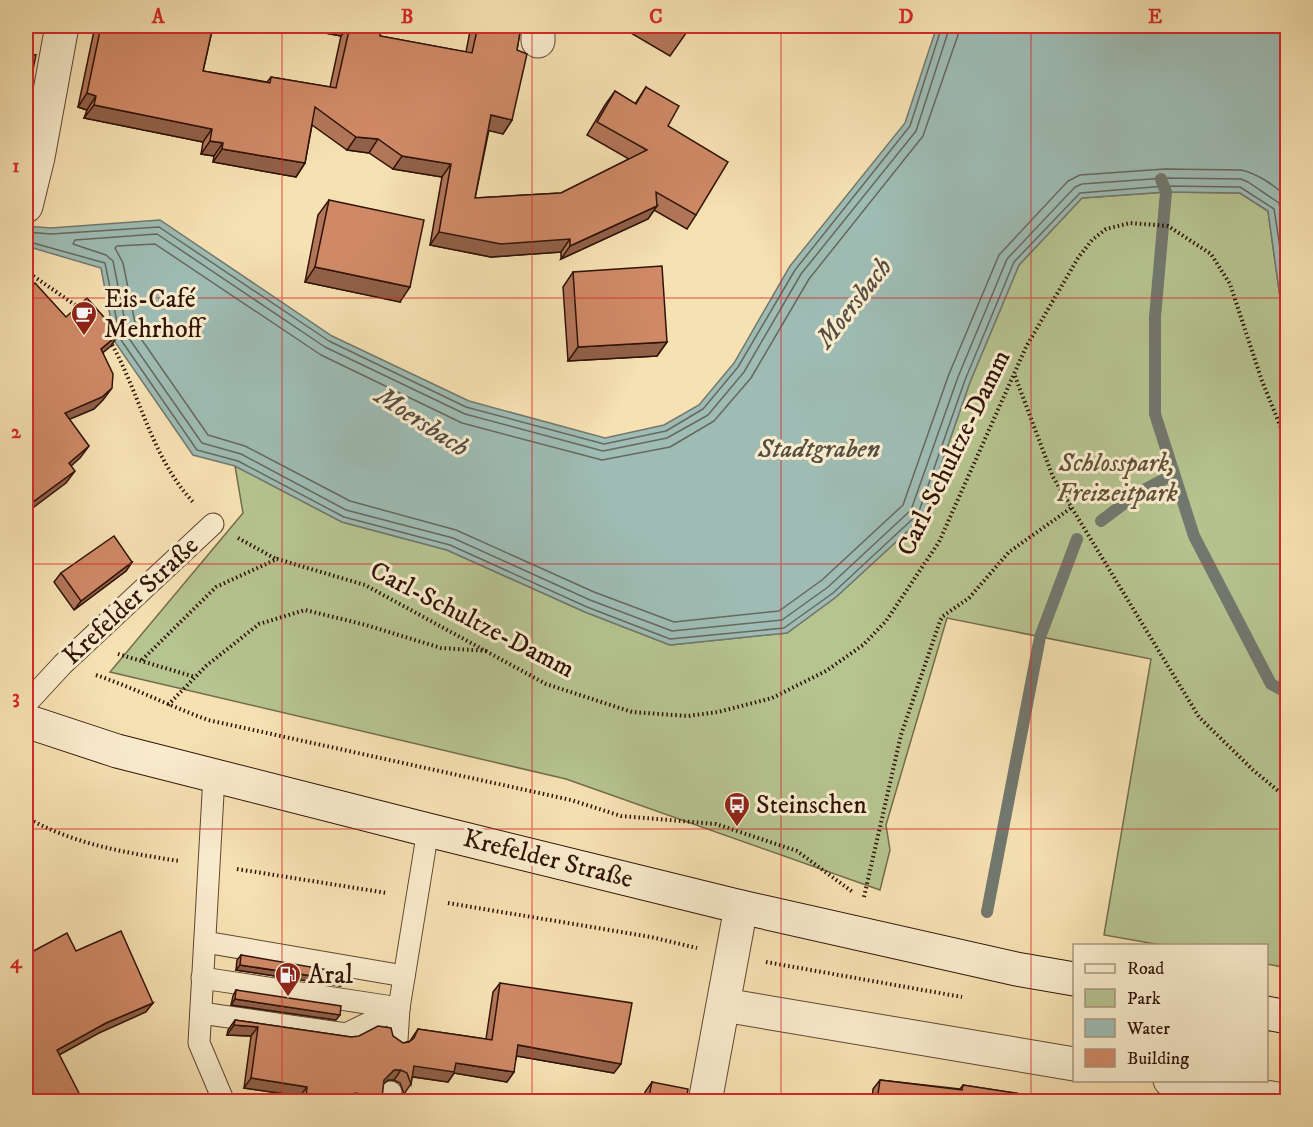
<svg xmlns="http://www.w3.org/2000/svg" width="1313" height="1127" viewBox="0 0 1313 1127" font-family="'IM FELL DW Pica',serif">
<style>
.green{fill:#b6c490;stroke:#736c4c;stroke-width:1.5}
.water{fill:#9ebcb4;stroke:#72786f;stroke-width:1.5}
.lines{fill:none;stroke-linecap:round;stroke-linejoin:round}
.shore{stroke:#67685e;stroke-width:1.5}
.stream{stroke:#72786f;stroke-width:12}
.lane-casing{stroke:#624632;stroke-width:23}
.street-casing{stroke:#624632;stroke-width:35}
.secondary-casing{stroke:#301308;stroke-width:35}
.path{stroke:#301308;stroke-width:4;stroke-dasharray:1.5 3;stroke-linecap:butt}
.lane{stroke:#f9eccd;stroke-width:21}
.street{stroke:#f9eccd;stroke-width:33}
.secondary{stroke:#f9eccd;stroke-width:33}
.wall{fill:#b27659;stroke:#301308;stroke-width:1.5}
.shaded-wall{fill:#916048;stroke:#301308;stroke-width:1.5}
.building{fill:#cf8967;stroke:#301308;stroke-width:1.5}
.grid{fill:none;stroke:#d62828;stroke-width:1.5;stroke-opacity:0.55}
.labels{text-anchor:middle;dominant-baseline:central;stroke-width:6;stroke-linejoin:round;paint-order:stroke}
.poi-label{font-size:26px;fill:#301308;stroke:#f9eccd;text-anchor:start}
.street-label{font-size:26px;fill:#301308;stroke:#f9eccd}
.park-label{font-size:26px;font-style:italic;fill:#5f5138;stroke:#f9eccd}
.water-label{font-size:27px;font-style:italic;fill:#564e44;stroke:#f9eccd}
.neatline{fill:none;stroke:#d62828;stroke-width:2}
.grid-label{font-size:20px;text-anchor:middle;font-weight:bold;fill:#d62828}
</style>
<rect width="100%" height="100%" fill="#f6e1b2"/>
<filter id="stains"><feTurbulence type="fractalNoise" baseFrequency=".00333" numOctaves="4"/><feColorMatrix values="0 0 0 0 .2 0 0 0 0 .09 0 0 0 0 .02 0 0 0 .5 -.17"/></filter>
<radialGradient id="worn" r=".72"><stop offset=".6" stop-color="#630" stop-opacity="0"/><stop offset="1" stop-color="#630" stop-opacity=".3"/></radialGradient>
<!-- green -->
<polygon class="green" points="1166,192 1240,193 1268,211 1280,297 1288,320 1287,968 1267,964 1266,946 1161,945 1104,935 1151,659 947,618 886,825 890,850 880,890 566,779 110,672 243,513 235,466 342,522 447,550 585,612 670,645 787,633 836,597 923,517 970,382 1019,265 1082,198"/>
<!-- water -->
<polygon class="water" points="937,26 1287,26 1287,320 1280,297 1268,211 1240,193 1166,192 1082,198 1019,265 970,382 923,517 836,597 787,633 670,645 585,612 447,550 342,522 235,466 193,455 115,342 101,268 26,246 26,226 51,228 160,220 332,336 469,401 605,438 664,425 699,405 734,363 790,266 905,123"/>
<g class="lines">
<!-- shore -->
<g class="shore">
<polyline points="950,26 916,131 801,274 744,372 708,415 667,438 603,451 465,414 325,347 157,234 75,240 73,244 106,255 113,261 128,337 202,443 241,454 346,510 453,538 590,600 672,631 782,620 828,587 911,510 958,377 1007,259 1075,187 1082,184 1165,178 1241,179 1248,182 1279,203 1288,251"/>
<path d="M959,26L958,35L923,136L809,279L751,378L714,421L670,447L602,460L462,423L321,355L155,244L117,246L115,248L123,263L137,333L208,435L245,446L350,501L456,530L594,592L674,622L779,611L822,580L903,505L949,374L999,255L1068,181L1080,175L1165,169L1241,170C1256,173 1279,187 1288,200"/>
<polyline points="26,232 51,234 159,227 329,341 466,407 604,444 666,431 703,409 738,367 795,270 910,126 942,26"/>
<polyline points="26,241 105,263 119,332"/>
<polyline points="120,335 121,340 197,450 238,461 344,517 450,545 587,607 670,639 784,628 833,593 918,514 965,380 1014,262 1080,193 1165,186 1240,187 1274,209 1288,299"/>
</g>
<!-- stream -->
<g class="stream">
<polyline points="1161,179 1166,192 1155,317 1155,414 1194,536 1271,684 1288,693"/>
<polyline points="1101,521 1138,493 1174,474"/>
<polyline points="987,912 1040,637 1077,539"/>
</g>
<defs>
<g id="lane">
<polyline points="26,704 63,664 213,524"/>
<polyline points="214,776 199,1043 224,1102"/>
<polyline points="205,942 404,976"/>
<polyline points="202,978 399,1008"/>
<polyline points="201,1013 346,1034 399,1008"/>
<polyline points="397,1040 399,1008 428,830"/>
<polyline points="388,1102 391,1092"/>
</g>
<g id="street">
<polyline points="538,26 538,41"/>
<polyline points="26,206 38,157 62,26"/>
<polyline points="724,1005 1074,1064"/>
<polyline points="1170,1080 1288,1101"/>
<polyline points="705,1102 741,907"/>
</g>
<g id="secondary">
<polyline points="26,721 117,751 428,830 741,907 1016,969 1074,979"/>
<polyline points="1266,1013 1288,1017"/>
</g>
</defs>
<!-- lane casing -->
<use href="#lane" class="lane-casing"/>
<!-- street casing -->
<use href="#street" class="street-casing"/>
<!-- secondary casing -->
<use href="#secondary" class="secondary-casing"/>
<!-- path -->
<g class="path">
<polyline points="26,271 81,309"/>
<path d="M110,341C140,393 151,457 193,502"/>
<polyline points="1015,376 1053,477 1199,717 1253,770 1288,799"/>
<polyline points="238,538 276,559"/>
<polyline points="118,654 195,677"/>
<polyline points="142,660 216,587 277,559 365,585 546,684 632,712 688,716 718,712 772,698 826,671 863,645 886,621 939,542 1026,347 1078,258 1092,240 1106,229 1130,223 1168,226 1211,254 1230,284 1262,381 1288,445"/>
<path d="M96,675C134,688 170,706 208,720L571,800L621,816L716,824L797,851L854,893"/>
<polyline points="168,705 206,666 259,624 305,610 366,625 441,648 488,651"/>
<path d="M26,817C72,844 127,853 179,861"/>
<polyline points="237,869 387,893"/>
<polyline points="864,897 901,735 940,621 943,616 969,598 1009,552 1071,508"/>
<polyline points="448,903 651,937 697,948"/>
<polyline points="766,962 962,997"/>
</g>
<!-- lane -->
<use href="#lane" class="lane"/>
<!-- street -->
<use href="#street" class="street"/>
<!-- secondary -->
<use href="#secondary" class="secondary"/>
</g>
<!-- wall -->
<g class="wall">
<polygon points="95,26 213,26 203,71 267,82 271,77 330,87 341,36 288,26 381,26 380,36 466,52 471,26 521,26 517,50 512,120 503,134 489,130 475,198 561,193 629,159 587,135 605,105 615,91 635,104 646,87 668,126 696,215 687,229 654,210 648,219 561,259 561,252 491,257 430,245 442,177 393,169 369,153 347,150 312,125 305,163 296,177 213,162 214,156 201,154 203,142 84,118 87,110 78,107"/>
<polygon points="619,26 691,26 670,56"/>
<polygon points="329,200 400,302 305,282 318,215"/>
<polygon points="573,272 667,342 657,356 568,361 563,287"/>
<polygon points="132,562 126,571 74,610 54,582 61,573"/>
<polygon points="241,955 341,986 236,970 237,960"/>
<polygon points="500,983 614,1073 517,1056 507,1082 454,1073 448,1082 412,1077 411,1084 404,1094 400,1083 394,1080 388,1080 383,1084 382,1097 379,1101 300,1101 300,1096 244,1088 251,1036 227,1035 228,1030 235,1020 351,1037 393,1036 403,1043 410,1041 418,1029 486,1039 493,992"/>
<polygon points="236,990 336,1020 231,1005 233,996"/>
<polygon points="880,1080 960,1089 963,1085 1066,1101 872,1101 873,1089"/>
<polygon points="652,1082 686,1101 643,1101 645,1092"/>
</g>
<!-- shaded-wall -->
<g class="shaded-wall">
<polygon points="288,26 349,26 341,36"/>
<polygon points="87,93 96,96 87,110 78,107"/>
<polygon points="94,105 212,129 203,142 84,118"/>
<polygon points="491,115 512,120 503,134 482,129"/>
<polygon points="356,137 378,139 369,153 347,150"/>
<polygon points="210,141 223,143 214,156 201,154"/>
<polygon points="222,149 305,163 296,177 213,162"/>
<polygon points="402,156 451,164 442,177 393,169"/>
<polygon points="657,206 648,219 561,259 570,246"/>
<polygon points="439,232 570,239 561,252 491,257 430,245"/>
<polygon points="315,267 410,287 400,302 305,282"/>
<polygon points="119,334 111,346 93,361 101,349"/>
<polygon points="667,342 657,356 568,361 578,347"/>
<polygon points="112,388 103,400 94,409 56,425 65,413"/>
<polygon points="89,446 80,458 61,475 69,463"/>
<polygon points="75,471 66,483 26,513 26,507"/>
<polygon points="132,562 126,571 74,610 81,601"/>
<polygon points="240,965 345,981 341,986 236,970"/>
<polygon points="235,999 340,1015 336,1020 231,1005"/>
<polygon points="153,1003 146,1012 99,1033 50,1060 57,1050 106,1023"/>
<polygon points="234,1025 258,1027 251,1036 227,1035"/>
<polygon points="518,1045 621,1064 614,1073 511,1055"/>
<polygon points="456,1063 514,1072 507,1082 454,1073 448,1082 408,1076 414,1066"/>
<polygon points="394,1070 401,1070 394,1080 388,1080 377,1090 384,1080"/>
<polygon points="251,1078 307,1087 300,1096 244,1088"/>
<polygon points="355,1093 382,1097 379,1101 349,1101"/>
<polygon points="306,1098 310,1099 309,1101 304,1101"/>
</g>
<!-- building -->
<g class="building">
<polygon points="26,26 34,26 29,54 36,55 26,104"/>
<polygon points="101,26 213,26 203,71 270,83 271,77 336,88 350,26 381,26 380,36 472,53 478,26 521,26 517,50 527,54 512,120 491,115 475,198 561,193 647,150 597,122 615,91 636,104 646,87 679,106 668,126 728,162 696,215 656,192 657,206 570,246 570,239 501,244 439,232 451,164 402,156 378,139 356,137 315,107 305,163 222,149 223,143 210,141 212,129 94,105 96,96 87,93"/>
<polygon points="676,26 691,26 687,32"/>
<polygon points="329,200 424,220 410,287 315,267"/>
<polygon points="662,266 667,342 578,347 573,272"/>
<polygon points="35,283 66,317 87,298 119,334 101,349 113,374 112,388 102,397 65,413 89,446 69,463 75,471 26,507 26,292"/>
<polygon points="114,536 132,562 81,601 61,573"/>
<polygon points="121,931 153,1003 106,1023 57,1050 83,1101 26,1101 26,955 67,933 76,951"/>
<polygon points="241,955 346,973 345,981 240,965"/>
<polygon points="500,983 632,1003 621,1064 518,1045 514,1072 456,1063 454,1072 414,1066 411,1084 407,1073 401,1070 394,1070 384,1080 382,1097 355,1093 354,1101 310,1101 310,1099 306,1098 307,1087 251,1078 258,1027 234,1025 235,1020 351,1037 359,1036 378,1026 391,1028 393,1036 403,1043 409,1042 414,1038 418,1029 492,1040"/>
<polygon points="236,990 341,1006 340,1015 235,999"/>
<polygon points="880,1080 962,1090 963,1085 1066,1101 877,1101"/>
<polygon points="652,1082 688,1089 686,1101 648,1101"/>
</g>
<!-- grid -->
<path class="grid" d="M282,26V1102M532,26V1102M781,26V1102M1031,26V1102M26,298H1288M26,564H1288M26,829H1288"/>
<!-- icons -->
<defs>
<symbol id="cafe-pin" viewBox="-11 -11 22 30"><path d="M0 17L-7.5 6A9.5 9.5 0 1 1 7.5 6Z" fill="#8f2418" stroke="#f9eccd"/><path d="M-5.5-4.5H6V0H3Q3 3.5 0 3.5H-2.5Q-5.5 3.5-5.5 0ZM3-3.2v2h1.7v-2ZM-6 4.5H4V6H-6Z" fill="#fff"/></symbol>
<symbol id="bus-pin" viewBox="-11 -11 22 30"><path d="M0 17L-7.5 6A9.5 9.5 0 1 1 7.5 6Z" fill="#8f2418" stroke="#f9eccd"/><path d="M-5-6H5V4H4V6H2V4H-2V6H-4V4H-5ZM-3.5-4V0h7V-4ZM-3.5 1.2v1.5H-2V1.2ZM2 1.2v1.5H3.5V1.2Z" fill="#fff"/></symbol>
<symbol id="fuel-pin" viewBox="-11 -11 22 30"><path d="M0 17L-7.5 6A9.5 9.5 0 1 1 7.5 6Z" fill="#8f2418" stroke="#f9eccd"/><path d="M-5.5-6h7V0h2V4h1.3V-2.5L3-4.5l.8-.8L6-3V5H2.5V1h-1V6h-7ZM-4.2-4.7v3.2H.2V-4.7Z" fill="#fff"/></symbol>
</defs>
<g fill-rule="evenodd">
<use href="#cafe-pin" x="69" y="299" width="30" height="40"/>
<use href="#bus-pin" x="722" y="790" width="30" height="40"/>
<use href="#fuel-pin" x="273" y="960" width="30" height="40"/>
</g>
<g class="labels">
<!-- poi labels -->
<g class="poi-label">
<text x="104" y="299">Eis-Café<tspan x="104" dy="30">Mehrhoff</tspan></text>
<text x="756" y="805">Steinschen</text>
<text x="308" y="975">Aral</text>
</g>
<!-- street labels -->
<g class="street-label">
<text transform="translate(954 453) rotate(-64)">Carl-Schultze-Damm</text>
<text transform="translate(131 601) rotate(-43)">Krefelder Straße</text>
<text transform="translate(472 620) rotate(27)">Carl-Schultze-Damm</text>
<text transform="translate(548 859) rotate(14)">Krefelder Straße</text>
</g>
<!-- park labels -->
<g class="park-label">
<text x="1117" y="463">Schlosspark,<tspan x="1117" dy="30">Freizeitpark</tspan></text>
</g>
<!-- water labels -->
<g class="water-label">
<text transform="translate(854 303) rotate(-52)">Moersbach</text>
<text transform="translate(422 422) rotate(33)">Moersbach</text>
<text x="819" y="449">Stadtgraben</text>
</g>
</g>
<!-- margin -->
<rect width="1313" height="1127" fill="none" stroke="#f6e1b2" stroke-width="66"/>
<!-- legend -->
<rect x="1073" y="944" width="195" height="138" fill="#f9eccd" stroke="#a9957e" stroke-width="1.5"/>
<rect x="1085" y="964" width="30" height="9" fill="#f9eccd" stroke="#a9957e" stroke-width="1.5"/>
<text x="1127" y="974" font-size="18" fill="#301308">Road</text>
<rect x="1085" y="989" width="30" height="18" fill="#b6c490" stroke="#a9957e" stroke-width="1.5"/>
<text x="1127" y="1004" font-size="18" fill="#301308">Park</text>
<rect x="1085" y="1019" width="30" height="18" fill="#9ebcb4" stroke="#a9957e" stroke-width="1.5"/>
<text x="1127" y="1034" font-size="18" fill="#301308">Water</text>
<rect x="1085" y="1049" width="30" height="18" fill="#cf8967" stroke="#a9957e" stroke-width="1.5"/>
<text x="1127" y="1064" font-size="18" fill="#301308">Building</text>
<rect x="33" y="33" width="1247" height="1061" class="neatline"/>
<g class="grid-label">
<text x="158" y="23">A</text>
<text x="407" y="23">B</text>
<text x="656" y="23">C</text>
<text x="906" y="23">D</text>
<text x="1155" y="23">E</text>
<text x="16" y="172">1</text>
<text x="16" y="438">2</text>
<text x="16" y="703">3</text>
<text x="16" y="968">4</text>
</g>
<rect width="100%" height="100%" filter="url(#stains)"/>
<rect width="100%" height="100%" fill="url(#worn)"/>
</svg>
